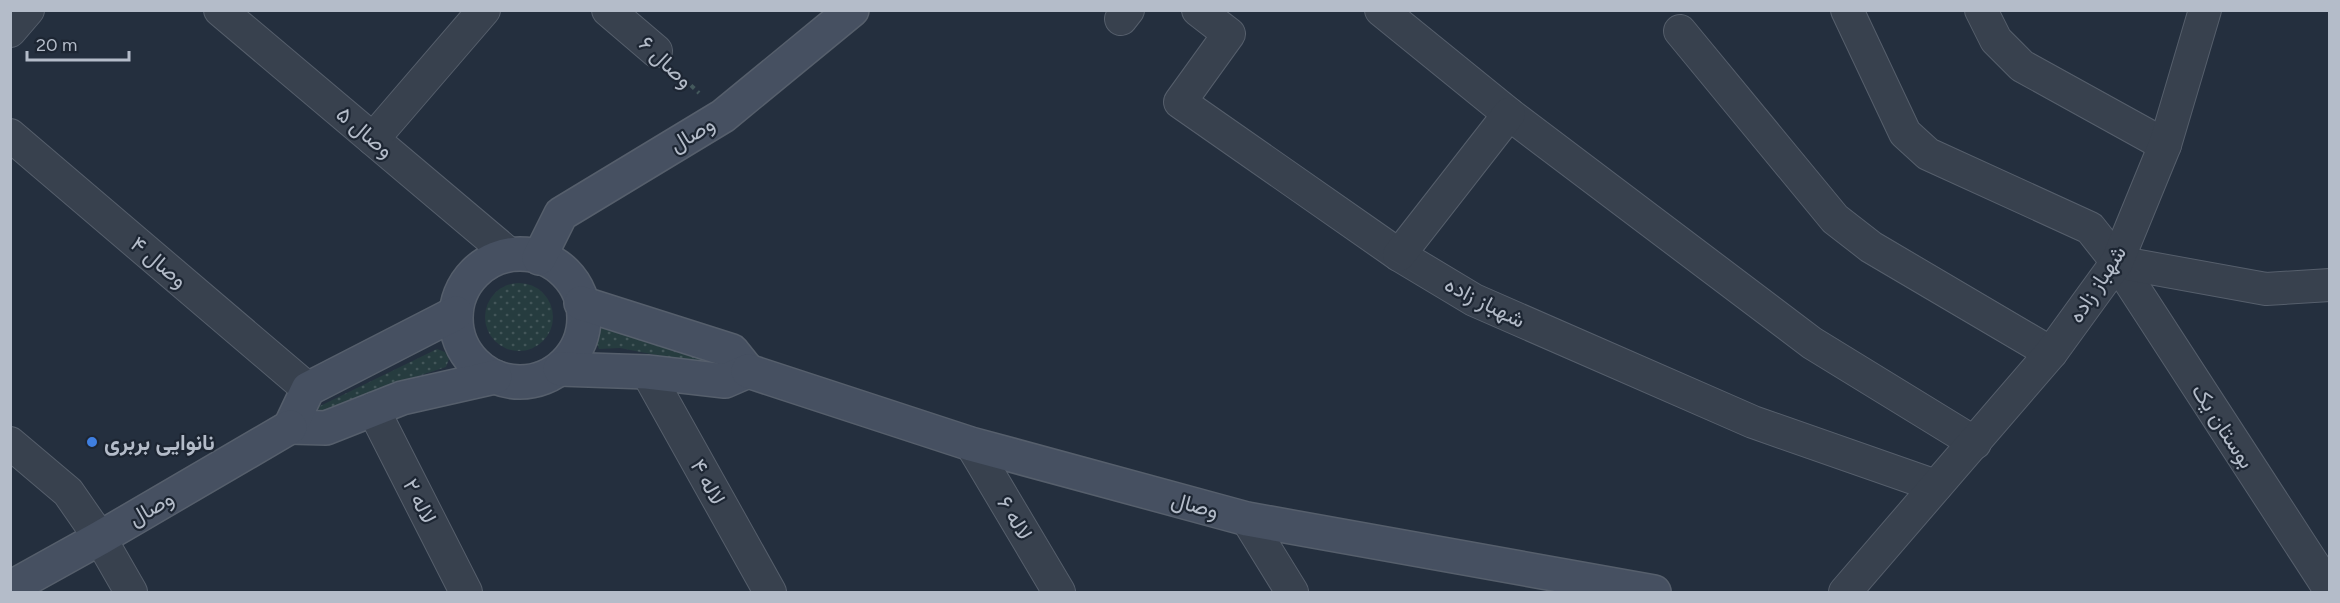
<svg xmlns="http://www.w3.org/2000/svg" width="2340" height="603" viewBox="0 0 2340 603" font-family="Figtree,Vazirmatn,sans-serif">
<style>
.green{fill:url(#green-dots)}
.lines{fill:none;stroke-linecap:round;stroke-linejoin:round}
.street-casing{stroke:#565f6c;stroke-width:34}
.secondary-casing{stroke:#565f6c;stroke-width:36}
.path{stroke:#44595c;stroke-width:4;stroke-dasharray:4.5 4.5;stroke-linecap:butt}
.street{stroke:#38414e;stroke-width:32}
.secondary{stroke:#465061;stroke-width:33}
.shop-dot{fill:#3f7fe0;stroke:#1d2633;stroke-width:2}
.labels{text-anchor:middle;dominant-baseline:central;stroke-width:4.5;stroke-linejoin:round;paint-order:stroke}
.street-label{font-size:22px;fill:#b4bcc9;stroke:#1d2633}
.poi-label{font-size:22px;font-weight:bold;fill:#b4bcc9;stroke:#1d2633;text-anchor:start}
</style>
<defs>
<pattern id="green-dots" width="8" height="8" patternUnits="userSpaceOnUse" patternTransform="scale(1.5)"><rect width="8" height="8" fill="#263c3f"/><path d="M2 2h.1M6 6h.1" fill="none" stroke="#435659" stroke-width="1.8" stroke-linecap="round"/></pattern>
</defs>
<rect width="100%" height="100%" fill="#242f3e"/>
<!-- green -->
<g class="green">
<circle cx="519" cy="317" r="34"/>
<polygon points="600,323 648,343 719,360 718,367 620,348 599,349 594,337"/>
<polygon points="437,349 445,352 449,359 446,367 375,390 321,413 318,407"/>
</g>
<g class="lines">
<defs>
<g id="street">
<polyline points="220,10 509,254"/>
<polyline points="608,10 656,51"/>
<polyline points="1198,10 1229,34 1180,102 1399,255 1474,300 1753,422 1936,486"/>
<polyline points="1381,10 1509,114 1812,343 1975,443"/>
<polyline points="1847,10 1905,133 1928,154 2090,228 2117,262 2330,590"/>
<polyline points="1981,10 1996,40 2022,66 2165,145"/>
<polyline points="1121,19 1128,10"/>
<polyline points="10,31 28,10"/>
<polyline points="1680,31 1835,219 1871,247 2051,353"/>
<polyline points="10,135 308,389"/>
<polyline points="373,139 484,10"/>
<polyline points="1399,255 1509,114"/>
<polyline points="2117,262 2266,289 2330,285"/>
<polyline points="647,372 770,592"/>
<polyline points="373,409 466,592"/>
<polyline points="10,443 68,492 100,538 131,592"/>
<polyline points="971,444 1059,592"/>
<polyline points="1247,519 1292,592"/>
<polyline points="1845,592 2051,353 2117,262 2165,145 2205,10"/>
</g>
<g id="secondary">
<circle cx="520" cy="318" r="64"/>
<polyline points="539,258 561,214 723,116 852,10"/>
<polyline points="581,303 732,351 748,371"/>
<polyline points="560,369 647,372 725,381 748,371"/>
<polyline points="748,371 971,444 1247,519 1654,592"/>
<polyline points="290,427 326,428 402,398 495,377"/>
<polyline points="290,427 308,389 456,313"/>
<polyline points="10,588 100,538 290,427"/>
</g>
</defs>
<!-- street casing -->
<use href="#street" class="street-casing"/>
<!-- secondary casing -->
<use href="#secondary" class="secondary-casing"/>
<!-- path -->
<polyline class="path" points="678,73 699,93"/>
<!-- street -->
<use href="#street" class="street"/>
<!-- secondary -->
<use href="#secondary" class="secondary"/>
</g>
<!-- markers -->
<circle class="shop-dot" cx="92" cy="442" r="6"/>
<g class="labels">
<!-- street labels -->
<g class="street-label">
<text transform="translate(666 62) rotate(43)">وصال ۶</text>
<text transform="translate(365 132) rotate(40)">وصال ۵</text>
<text transform="translate(692 134) rotate(-31)">وصال</text>
<text transform="translate(159 262) rotate(40)">وصال ۴</text>
<text transform="translate(2097 284) rotate(-57)">شهباز زاده</text>
<text transform="translate(1485 302) rotate(27)">شهباز زاده</text>
<text transform="translate(2223 426) rotate(57)">بوستان یک</text>
<text transform="translate(708 482) rotate(61)">لاله ۴</text>
<text transform="translate(420 501) rotate(63)">لاله ۲</text>
<text transform="translate(1195 505) rotate(15)">وصال</text>
<text transform="translate(151 508) rotate(-30)">وصال</text>
<text transform="translate(1015 518) rotate(59)">لاله ۶</text>
</g>
<!-- poi labels -->
<g class="poi-label">
<text x="104" y="442">نانوایی بربری</text>
</g>
</g>
<!-- border -->
<rect width="2340" height="603" fill="none" stroke="#b4bcc9" stroke-width="24"/>
<!-- scale -->
<path d="M27 51v9h102v-9" fill="none" stroke="#b4bcc9" stroke-width="3"/>
<text x="36" y="51" font-size="18" fill="#b4bcc9" stroke="#1d2633" stroke-width="4.5" paint-order="stroke">20 m</text>
</svg>
